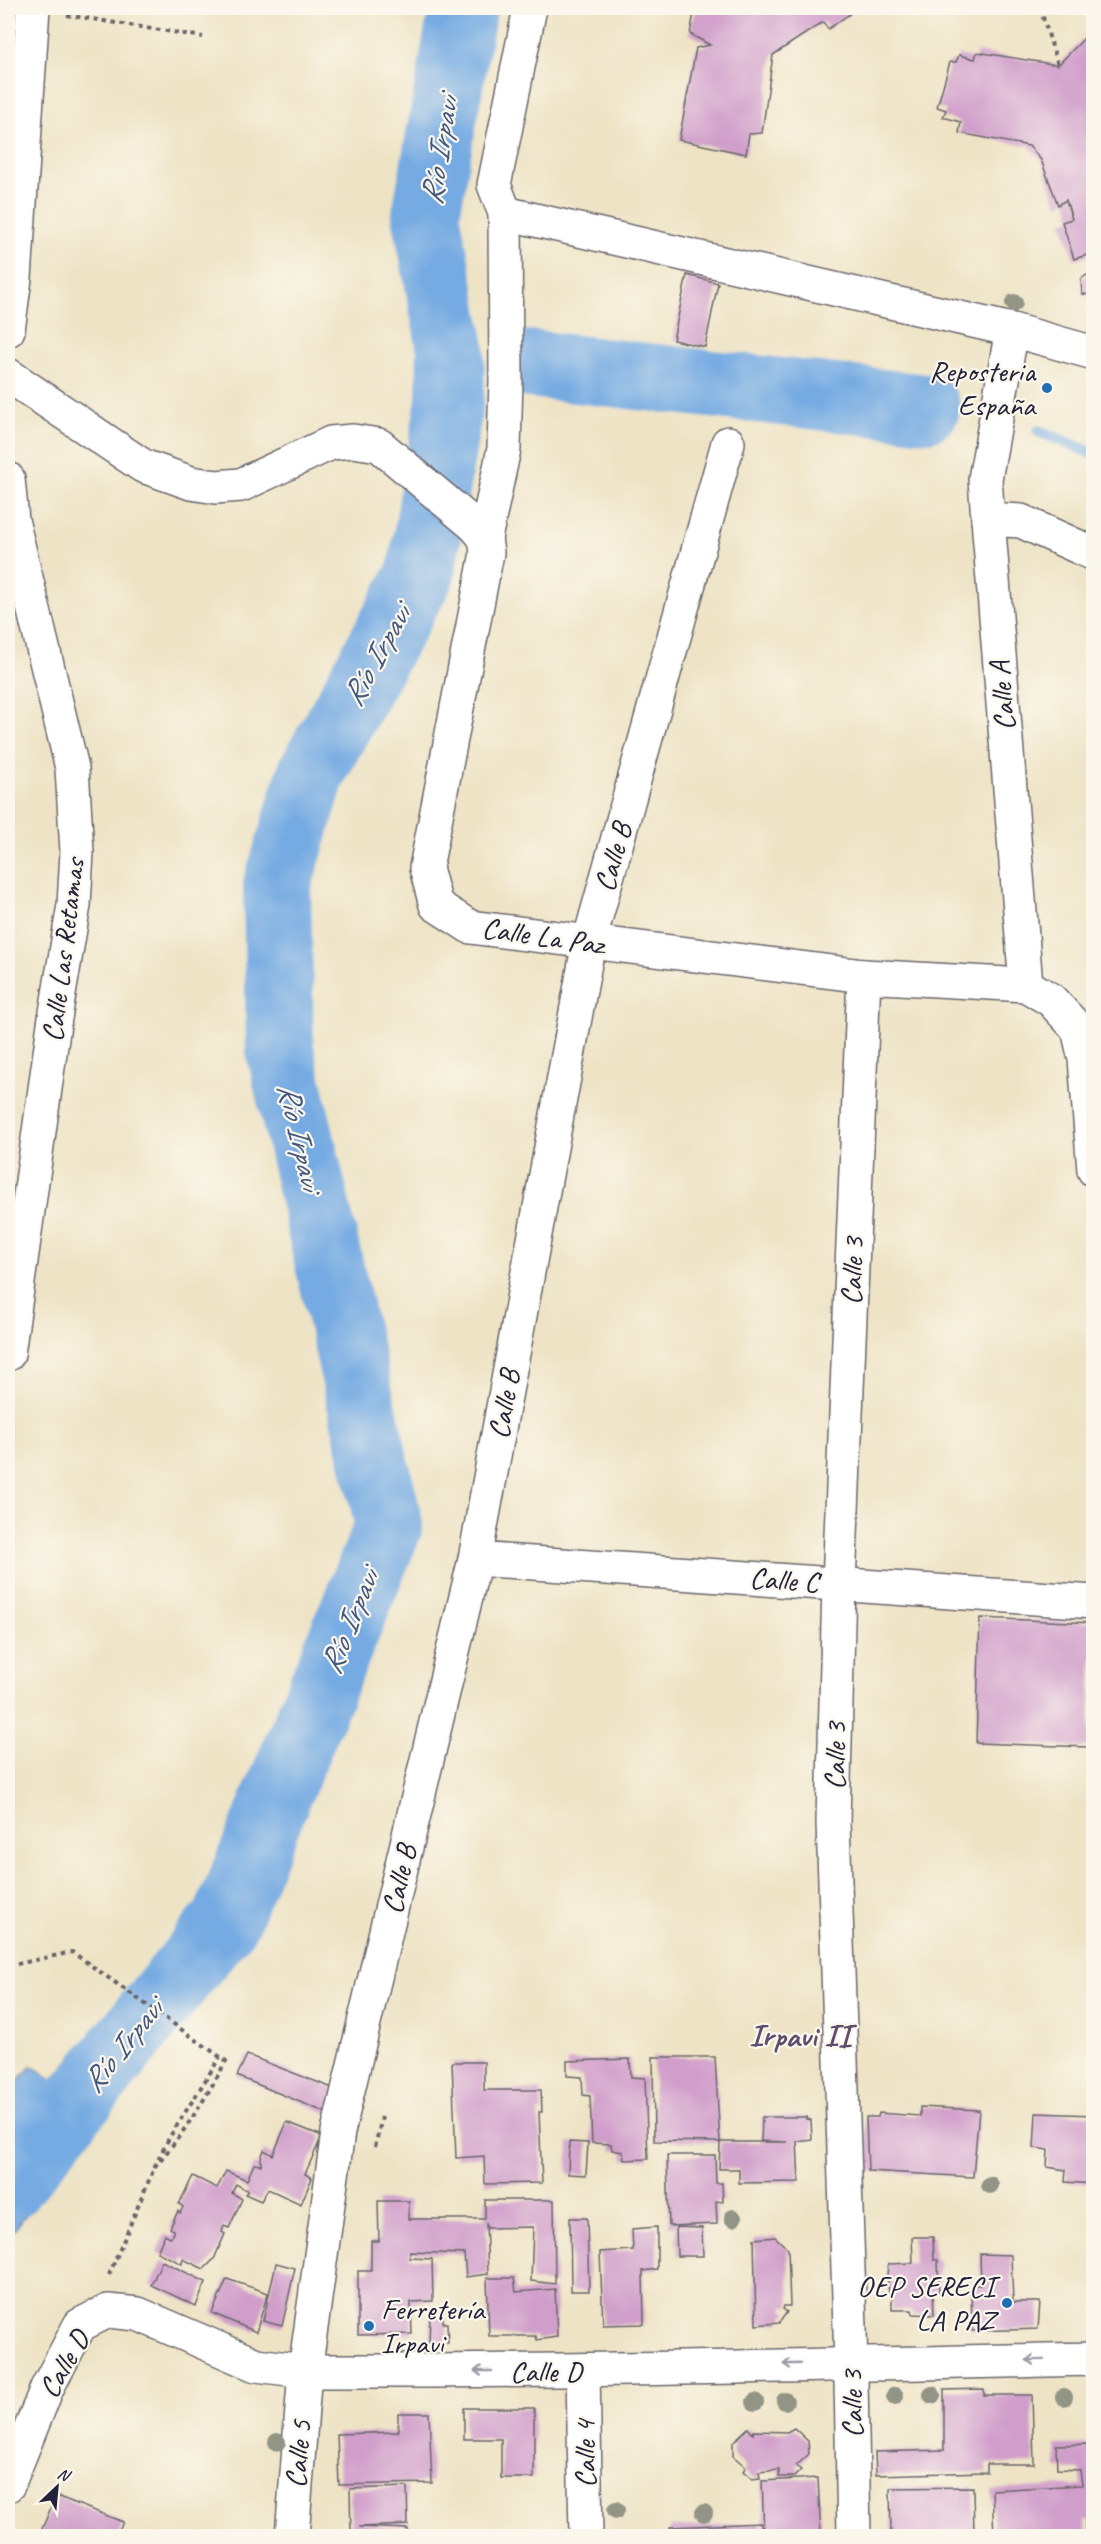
<svg xmlns="http://www.w3.org/2000/svg" width="1101" height="2544" viewBox="0 0 1101 2544" font-family="Caveat,sans-serif">
<style>
.water{fill:#75aae2;stroke:#4c668e;stroke-width:1.5}
.lines{fill:none;stroke-linecap:round;stroke-linejoin:round}
.stream{stroke:#75aae2;stroke-width:12}
.river{stroke:#75aae2;stroke-width:68}
.building{fill:#d09eca}
.minor-casing{stroke:#69666b;stroke-width:36}
.tertiary-casing{stroke:#69666b;stroke-width:36}
.secondary-casing{stroke:#69666b;stroke-width:36}
.path{stroke:#69666b;stroke-width:4;stroke-dasharray:4.5 4.5;stroke-linecap:butt}
.minor{stroke:#fff;stroke-width:33}
.tertiary{stroke:#fff;stroke-width:33}
.secondary{stroke:#fff;stroke-width:33}
.tree{fill:#929585}
.oneway{stroke:#9c9ca7}
.poi-dot{fill:#1f6fb2;stroke:#fbf7ec;stroke-width:2}
.labels{text-anchor:middle;dominant-baseline:central;stroke-width:4.5;stroke-linejoin:round;paint-order:stroke}
.poi-label{font-size:30px;fill:#22223b;stroke:#fbf7ec;text-anchor:end}
.street-label{font-size:30px;fill:#22223b;stroke:#fbf7ec}
.water-label{font-size:32px;font-style:italic;fill:#43587e;stroke:#fbf7ec}
.neighbourhood-label{font-size:32px;font-weight:bold;fill:#5f4d6d;stroke:#fbf7ec}
</style>
<rect width="100%" height="100%" fill="#fbf7ec"/>
<filter id="ink" filterUnits="userSpaceOnUse"><feTurbulence type="fractalNoise" baseFrequency=".0167" numOctaves="2"/><feDisplacementMap in="SourceGraphic" scale="12" xChannelSelector="R" yChannelSelector="G"/><feConvolveMatrix kernelMatrix="1 2 1 2 8 2 1 2 1" color-interpolation-filters="sRGB"/></filter>
<filter id="wash" filterUnits="userSpaceOnUse"><feTurbulence type="fractalNoise" baseFrequency=".008" numOctaves="4" result="noise"/><feDisplacementMap in="SourceGraphic" scale="24" xChannelSelector="R" yChannelSelector="G"/><feGaussianBlur stdDeviation="1.35" result="paint"/><feColorMatrix in="noise" values="0 0 0 0 0 0 0 0 0 0 0 0 0 0 0 0 0 1.4 0 .05"/><feComposite in="paint" operator="in"/></filter>
<g filter="url(#wash)">
<rect width="100%" height="100%" fill="#eee3c5"/>
<!-- water -->
<polygon class="water" points="32,2066 103,2114 8,2238 8,2090"/>
<g class="lines">
<!-- stream -->
<polyline class="stream" points="1039,431 1094,454"/>
<!-- river -->
<g class="river">
<polyline points="531,364 926,408"/>
<polyline points="8,2187 226,1920 389,1525 280,1050 277,886 312,772 421,573 450,401 451,349 426,214 463,8"/>
</g>
</g>
<g id="blocks">
<!-- building -->
<g class="building">
<polygon points="695,8 858,8 828,29 823,22 773,55 762,133 749,134 746,154 679,140 696,48 710,45 690,34"/>
<polygon points="1094,28 1094,259 1091,254 1074,259 1062,222 1072,219 1066,200 1058,205 1041,160 1029,146 959,133 961,122 943,117 946,110 937,107 950,62 956,62 959,55 975,59 977,52 1058,65"/>
<polygon points="1094,270 1094,295 1082,294 1081,279"/>
<polygon points="687,275 718,283 705,347 673,340"/>
<polygon points="980,1618 1093,1623 1089,1747 976,1743"/>
<polygon points="247,2055 335,2089 329,2114 237,2076"/>
<polygon points="653,2057 715,2057 720,2142 654,2141"/>
<polygon points="630,2059 631,2077 645,2078 648,2159 624,2160 623,2152 612,2150 611,2144 592,2143 590,2096 583,2095 582,2077 567,2076 567,2061"/>
<polygon points="452,2062 484,2062 484,2090 541,2090 542,2112 539,2112 542,2183 485,2184 484,2156 456,2158"/>
<polygon points="920,2107 979,2110 973,2177 868,2171 866,2117 878,2117 879,2113 920,2116"/>
<polygon points="1036,2113 1094,2115 1094,2184 1065,2182 1066,2170 1047,2167 1048,2150 1034,2148"/>
<polygon points="762,2117 807,2117 806,2119 811,2120 812,2139 797,2141 799,2182 739,2183 739,2169 719,2169 720,2142 787,2142 761,2141"/>
<polygon points="287,2122 322,2136 305,2174 312,2178 301,2204 268,2189 261,2201 245,2194 248,2191 236,2184 232,2193 242,2199 229,2228 224,2226 222,2232 225,2234 214,2259 204,2269 183,2259 182,2264 157,2252 165,2234 170,2237 173,2235 173,2230 170,2228 178,2211 180,2213 183,2207 179,2204 193,2176 217,2188 226,2171 247,2180 254,2164 261,2165 261,2158 264,2150 273,2155"/>
<polygon points="569,2142 588,2143 586,2175 568,2174"/>
<polygon points="667,2155 715,2155 716,2183 722,2183 723,2202 716,2201 717,2224 669,2226"/>
<polygon points="485,2200 554,2200 555,2284 531,2281 533,2227 487,2228 486,2223 488,2274 466,2277 464,2254 410,2252 410,2258 432,2259 433,2301 411,2302 412,2334 358,2335 358,2271 371,2271 371,2241 379,2241 378,2201 409,2201 409,2219 485,2219"/>
<polygon points="570,2218 587,2218 589,2291 571,2291"/>
<polygon points="657,2227 657,2269 643,2271 644,2324 603,2325 600,2252 633,2250 632,2229"/>
<polygon points="676,2227 702,2228 703,2256 677,2256"/>
<polygon points="775,2237 788,2249 790,2306 784,2306 783,2309 787,2312 779,2323 756,2325 754,2239"/>
<polygon points="912,2237 933,2237 934,2260 938,2260 939,2292 933,2292 934,2315 913,2314 912,2310 892,2310 892,2292 889,2292 887,2276 888,2264 913,2263"/>
<polygon points="980,2254 1011,2255 1013,2302 1040,2302 1038,2329 972,2331 971,2285 981,2285"/>
<polygon points="162,2261 206,2282 196,2306 151,2285"/>
<polygon points="276,2263 295,2268 282,2326 263,2321"/>
<polygon points="487,2278 514,2278 516,2292 555,2289 557,2337 537,2340 536,2336 489,2336"/>
<polygon points="227,2279 268,2293 256,2332 212,2313"/>
<polygon points="430,2315 443,2316 443,2323 447,2323 448,2343 429,2343"/>
<polygon points="984,2389 984,2395 1032,2395 1034,2464 987,2464 987,2472 876,2475 875,2452 944,2450 944,2390"/>
<polygon points="464,2408 534,2408 534,2478 501,2478 501,2439 464,2439"/>
<polygon points="398,2413 429,2413 432,2483 339,2485 337,2434 398,2432"/>
<polygon points="748,2428 753,2434 754,2431 787,2432 794,2428 808,2441 809,2454 796,2466 801,2470 794,2477 779,2477 779,2470 759,2472 760,2478 752,2479 743,2471 746,2467 733,2456 733,2442"/>
<polygon points="1094,2444 1094,2522 1085,2521 1086,2536 994,2536 992,2490 1082,2485 1080,2470 1057,2469 1056,2445"/>
<polygon points="818,2478 821,2536 764,2536 762,2481"/>
<polygon points="407,2487 408,2525 359,2527 408,2529 408,2536 351,2536 350,2489"/>
<polygon points="973,2487 974,2536 891,2536 890,2488"/>
<polygon points="59,2497 123,2522 117,2536 39,2536 55,2498"/>
<polygon points="761,2523 762,2536 670,2536 670,2527"/>
</g>
</g>
</g>
<g filter="url(#ink)">
<use href="#blocks" fill-opacity="0" stroke="#69666b" stroke-width="1.5"/>
<g class="lines">
<defs>
<g id="minor">
<polyline points="505,213 1012,330 1094,353"/>
<polyline points="8,330 15,278 33,8"/>
<polyline points="8,479 12,520 72,768 77,852 74,905 54,1024 8,1354"/>
<polyline points="988,519 985,479 1012,330"/>
<polyline points="485,538 504,449 506,379 505,213 494,185 530,8"/>
<polyline points="475,1559 1094,1602"/>
<polyline points="583,2371 586,2536"/>
<polyline points="8,2485 47,2388 80,2325 108,2311 138,2314 256,2365 305,2371 338,2132 475,1559 589,942 728,443"/>
<polyline points="854,2536 850,2328 833,1822 839,1584 864,976"/>
</g>
<polyline id="tertiary" points="1026,985 988,519 1021,521 1094,554"/>
<g id="secondary">
<polyline points="8,375 143,466 191,483 216,487 241,485 331,443 353,441 379,445 475,526 485,538 487,553 426,868 436,905 470,927 864,976 1026,985 1051,1000 1078,1029 1085,1059 1094,1170"/>
<path d="M292,2536L305,2371C568,2372 831,2365 1094,2359"/>
</g>
</defs>
<!-- minor casing -->
<use href="#minor" class="minor-casing"/>
<!-- tertiary casing -->
<use href="#tertiary" class="tertiary-casing"/>
<!-- secondary casing -->
<use href="#secondary" class="secondary-casing"/>
<!-- path -->
<g class="path">
<polyline points="1040,8 1058,65"/>
<polyline points="67,15 203,37"/>
<path d="M8,1966L72,1952L226,2061C205,2099 184,2134 155,2166"/>
<polyline points="375,2147 382,2117"/>
<polyline points="109,2275 155,2166 169,2138 220,2057"/>
</g>
<!-- minor -->
<use href="#minor" class="minor"/>
<!-- tertiary -->
<use href="#tertiary" class="tertiary"/>
<!-- secondary -->
<use href="#secondary" class="secondary"/>
</g>
<!-- trees -->
<g class="tree">
<circle cx="1014" cy="303" r="9"/>
<circle cx="990" cy="2185" r="9"/>
<circle cx="733" cy="2218" r="9"/>
<circle cx="932" cy="2395" r="9"/>
<circle cx="895" cy="2396" r="9"/>
<circle cx="1064" cy="2397" r="9"/>
<circle cx="785" cy="2401" r="9"/>
<circle cx="755" cy="2402" r="9"/>
<circle cx="277" cy="2442" r="9"/>
<circle cx="616" cy="2510" r="9"/>
<circle cx="704" cy="2513" r="9"/>
</g>
<!-- one-way arrows -->
<defs><path id="oneway-shaft" d="M-6 0H5M1.5-3L5.5 0L1.5 3" fill="none" stroke-width="1.6" stroke-linecap="round" stroke-linejoin="round" transform="scale(1.5)"/></defs>
<g class="oneway">
<use href="#oneway-shaft" transform="translate(1035 2360) rotate(179)"/>
<use href="#oneway-shaft" transform="translate(792 2364) rotate(178)"/>
<use href="#oneway-shaft" transform="translate(483 2371) rotate(180)"/>
</g>
</g>
<!-- markers -->
<g class="poi-dot">
<circle cx="1047" cy="388" r="6"/>
<circle cx="1007" cy="2303" r="6"/>
<circle cx="369" cy="2326" r="6"/>
</g>
<g class="labels">
<!-- poi labels -->
<g class="poi-label">
<text x="1035" y="371">Reposteria<tspan x="1035" dy="34">España</tspan></text>
<text x="995" y="2286">OEP SERECI<tspan x="995" dy="34">LA PAZ</tspan></text>
<text x="381" y="2309" text-anchor="start">Ferretería<tspan x="381" dy="34">Irpavi</tspan></text>
</g>
<!-- street labels -->
<g class="street-label">
<text transform="translate(1002 696) rotate(-95)">Calle A</text>
<text transform="translate(613 857) rotate(-74)">Calle B</text>
<text transform="translate(543 936) rotate(8)">Calle La Paz</text>
<text transform="translate(63 950) rotate(-83)">Calle Las Retamas</text>
<text transform="translate(852 1271) rotate(-88)">Calle 3</text>
<text transform="translate(504 1404) rotate(-80)">Calle B</text>
<text transform="translate(784 1580) rotate(4)">Calle C</text>
<text transform="translate(835 1756) rotate(-89)">Calle 3</text>
<text transform="translate(399 1879) rotate(-77)">Calle B</text>
<text transform="translate(64 2364) rotate(-60)">Calle D</text>
<text x="546" y="2371">Calle D</text>
<text transform="translate(852 2404) rotate(-91)">Calle 3</text>
<text transform="translate(298 2454) rotate(-85)">Calle 5</text>
<text transform="translate(585 2454) rotate(-91)">Calle 4</text>
</g>
<!-- water labels -->
<g class="water-label">
<text transform="translate(439 151) rotate(-81)">Río Irpavi</text>
<text transform="translate(376 656) rotate(-61)">Río Irpavi</text>
<text transform="translate(300 1136) rotate(77)">Río Irpavi</text>
<text transform="translate(349 1622) rotate(-68)">Río Irpavi</text>
<text transform="translate(122 2046) rotate(-51)">Río Irpavi</text>
</g>
<!-- neighbourhood labels -->
<g class="neighbourhood-label">
<text x="800" y="2035">Irpavi II</text>
</g>
</g>
<!-- margin -->
<rect width="1101" height="2544" fill="none" stroke="#fbf7ec" stroke-width="30"/>
<!-- north arrow -->
<g transform="translate(57 2487) rotate(26)" stroke="#fbf7ec" stroke-width="4.5" paint-order="stroke">
<path d="M0-4.5L10 22L0 15L-10 22Z" fill="#22223b"/>
<text y="-9" font-size="16" font-weight="bold" text-anchor="middle" fill="#22223b">N</text>
</g>
</svg>
